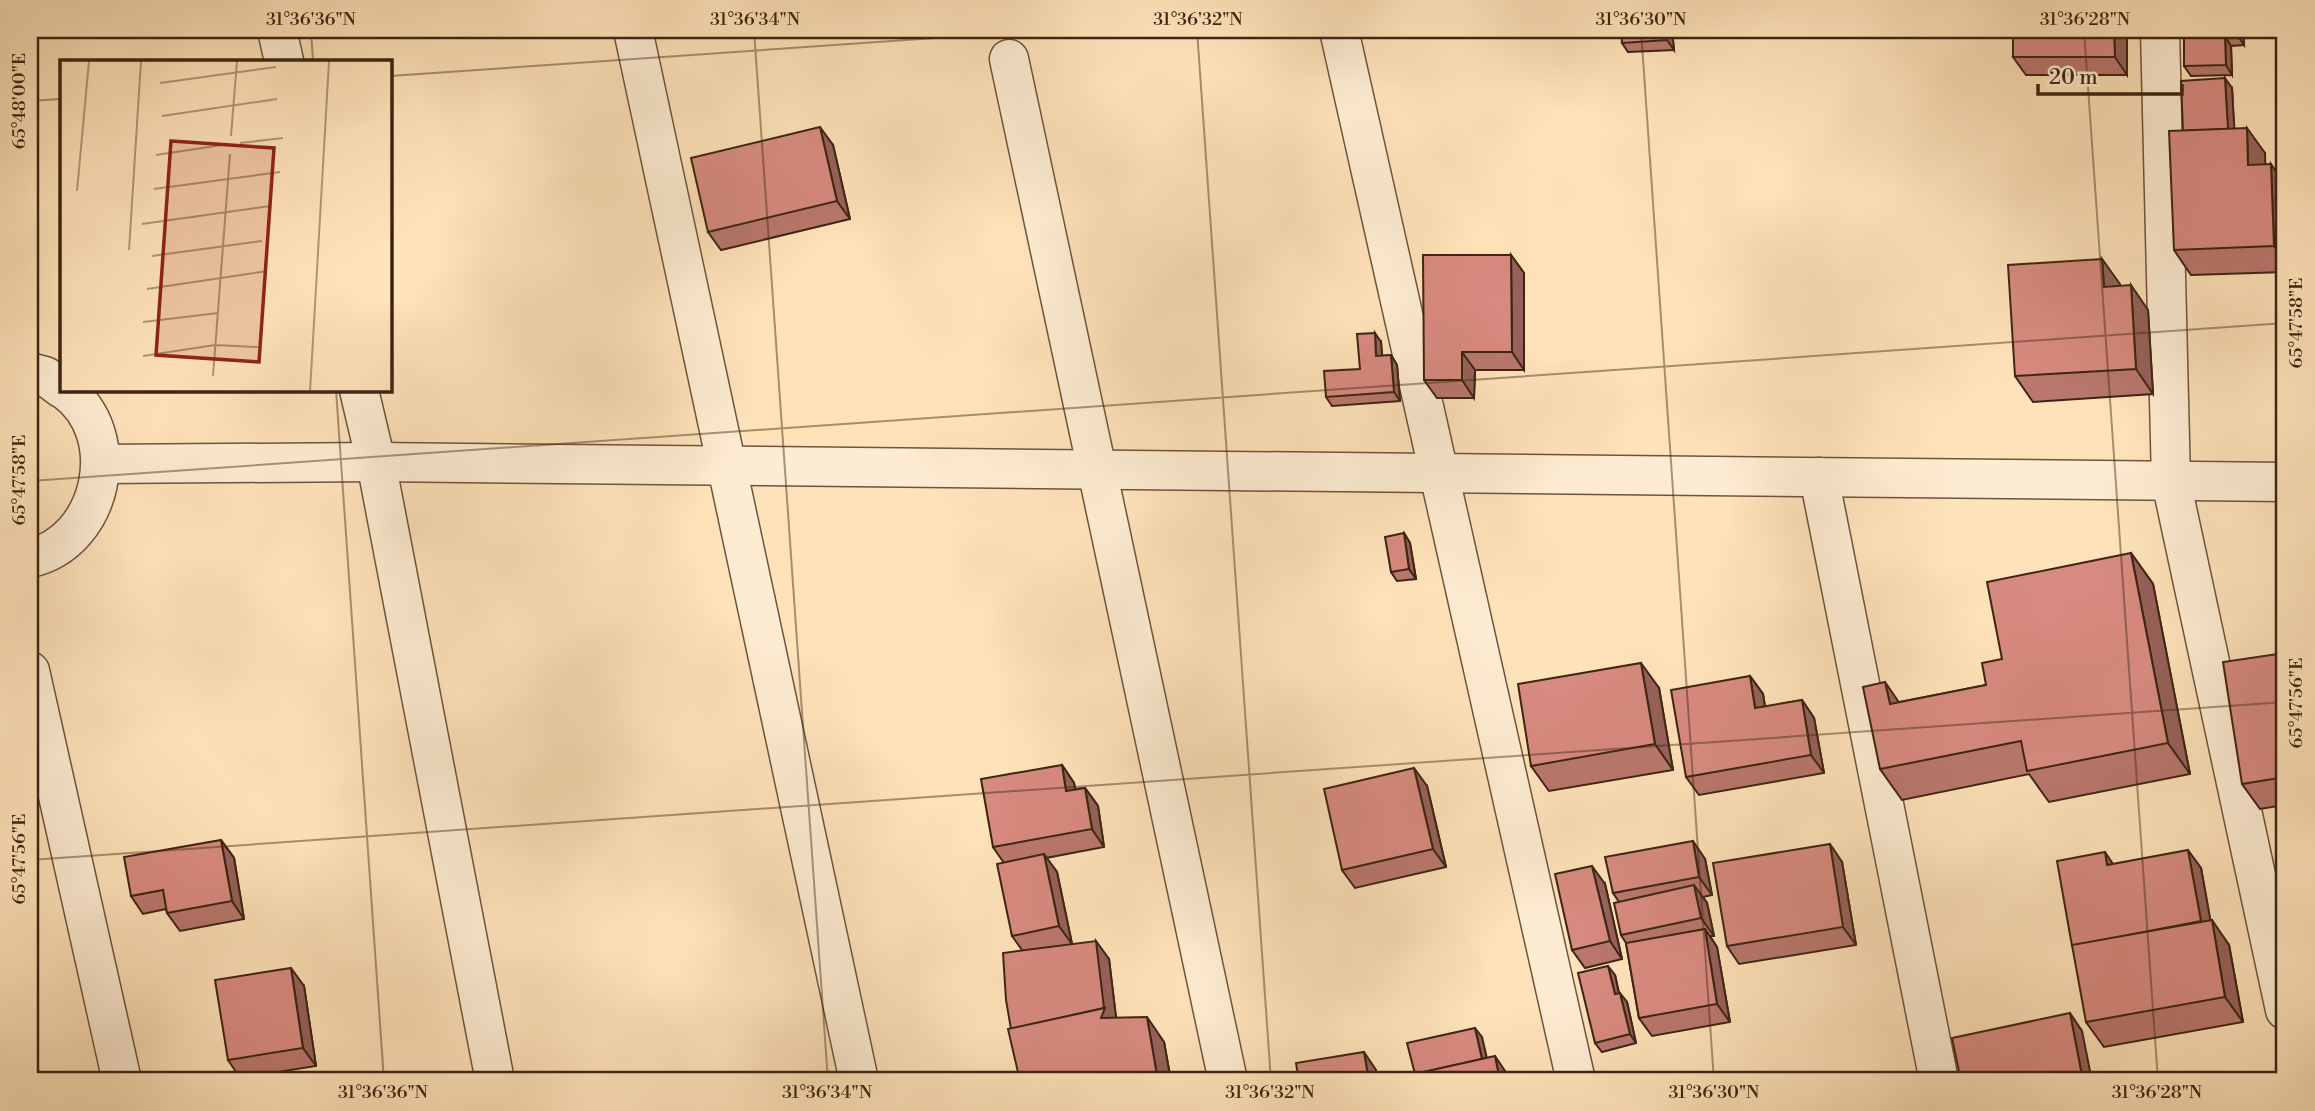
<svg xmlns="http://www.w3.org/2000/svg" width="2315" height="1111" viewBox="0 0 2315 1111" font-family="'Libre Bodoni',serif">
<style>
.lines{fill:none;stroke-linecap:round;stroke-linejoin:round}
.street-casing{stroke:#6d543c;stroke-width:41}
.street{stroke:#feecd2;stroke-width:38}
.wall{fill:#b9776d;stroke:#3d2513;stroke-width:2}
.shaded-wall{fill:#966159;stroke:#3d2513;stroke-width:2}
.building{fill:#d78a7f;stroke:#3d2513;stroke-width:2}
.ticks{fill:none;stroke:#3d2513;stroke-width:2;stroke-opacity:0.45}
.inset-road{fill:none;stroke:#b19677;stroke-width:2}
.view{fill:#8f2418;fill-opacity:0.15;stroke:#8f2418;stroke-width:3.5}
.inset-edge{fill:none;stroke:#3d2513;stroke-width:3.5}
.neatline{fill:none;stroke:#3d2513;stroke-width:2.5}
.ticks-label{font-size:18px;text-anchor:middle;fill:#3d2513}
</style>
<rect width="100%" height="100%" fill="#fee2b9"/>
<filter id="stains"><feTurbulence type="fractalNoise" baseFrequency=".00286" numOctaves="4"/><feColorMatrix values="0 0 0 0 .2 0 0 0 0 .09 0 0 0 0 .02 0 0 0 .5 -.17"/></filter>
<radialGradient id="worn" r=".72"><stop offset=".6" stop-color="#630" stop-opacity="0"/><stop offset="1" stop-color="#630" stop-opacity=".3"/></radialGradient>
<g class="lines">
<defs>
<g id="street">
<polyline points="277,30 284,61"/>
<polyline points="633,30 859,1081"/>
<polyline points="1339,30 1576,1081"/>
<polyline points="2160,30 2171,481 2285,1010"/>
<polyline points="1009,59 1228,1081"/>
<polyline points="30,372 45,376 61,388"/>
<polyline points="359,390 376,462 495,1081"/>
<polyline points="101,464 376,462 2285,482"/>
<polyline points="1819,477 1939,1081"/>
<path d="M30,558C103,542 126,434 65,390"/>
<polyline points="30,671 122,1081"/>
</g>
</defs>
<!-- street casing -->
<use href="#street" class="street-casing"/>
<!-- street -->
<use href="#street" class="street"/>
</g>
<!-- wall -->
<g class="wall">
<polygon points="1672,30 1674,50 1628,52 1622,43"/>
<polygon points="2184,30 2243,30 2244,45 2231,46 2232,75 2191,76 2184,66"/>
<polygon points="2127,38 2127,75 2026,75 2013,57"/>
<polygon points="2232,88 2234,128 2265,153 2265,164 2285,185 2285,272 2191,275 2174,250 2183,131"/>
<polygon points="833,145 850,219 721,250 708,232"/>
<polygon points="1511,255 1524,273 1524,370 1475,370 1474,398 1437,398 1424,380"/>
<polygon points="2102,259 2120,286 2148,310 2153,394 2033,402 2015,376"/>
<polygon points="1381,342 1382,356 1391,355 1397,365 1400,401 1332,406 1326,397 1360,369"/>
<polygon points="1404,533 1410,543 1416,579 1397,581 1391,572"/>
<polygon points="2131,553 2153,584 2190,774 2049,802 2029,774 1902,800 1880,769 1899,702 1986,685 2002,659"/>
<polygon points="2285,653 2285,805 2260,809 2242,784"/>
<polygon points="1750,676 1763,694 1765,707 1802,700 1814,718 1824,773 1699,795 1686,777"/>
<polygon points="1659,688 1673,770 1549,791 1531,766"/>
<polygon points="1062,765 1074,783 1075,789 1085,788 1098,806 1104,847 1046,858 1057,872 1072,944 1109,959 1116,1018 1164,1042 1171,1081 1020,1081 1011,1029 1022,950 1012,936 1004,863 993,847"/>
<polygon points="1427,786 1446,867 1355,888 1342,870"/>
<polygon points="221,840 234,858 244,919 180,931 167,913 166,909 143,914 131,896"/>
<polygon points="1705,859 1712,895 1703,897 1707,903 1714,936 1710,936 1717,947 1730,1022 1652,1036 1639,1018 1626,943 1621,935 1619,902 1613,893"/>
<polygon points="1842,862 1856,945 1739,964 1727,946"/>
<polygon points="2113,864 2201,868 2210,920 2229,945 2243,1022 2104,1047 2086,1022"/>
<polygon points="1605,884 1622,959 1585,968 1572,950"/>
<polygon points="1615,975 1619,993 1627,1002 1636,1043 1602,1052 1595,1043"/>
<polygon points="304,986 316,1066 240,1078 228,1060"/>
</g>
<!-- shaded-wall -->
<g class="shaded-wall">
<polygon points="1666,30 1672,30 1674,50 1667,40"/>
<polygon points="2114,30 2121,30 2127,38 2127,75 2115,57"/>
<polygon points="2237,30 2243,30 2244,45 2237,35"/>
<polygon points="2225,36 2231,46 2232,75 2226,65"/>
<polygon points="2225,78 2232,88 2235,140 2228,131"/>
<polygon points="820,127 833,145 850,219 837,201"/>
<polygon points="2247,128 2265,153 2266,190 2248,165"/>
<polygon points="2271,164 2285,185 2285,262 2274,246"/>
<polygon points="1511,255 1524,273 1524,370 1512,352"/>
<polygon points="2102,259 2120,284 2122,312 2104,287"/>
<polygon points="2131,285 2148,310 2153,394 2136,369"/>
<polygon points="1375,333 1381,342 1383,366 1376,356"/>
<polygon points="1462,352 1475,370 1474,398 1462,380"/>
<polygon points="1391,355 1397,365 1400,401 1394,392"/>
<polygon points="1404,533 1410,543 1416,579 1409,569"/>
<polygon points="2131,553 2153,584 2190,774 2168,743"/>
<polygon points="1641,663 1659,688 1673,770 1655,744"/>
<polygon points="1750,676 1763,694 1768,726 1755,708"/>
<polygon points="1885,682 1907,714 1890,704"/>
<polygon points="1802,700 1814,718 1824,773 1811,755"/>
<polygon points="1062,765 1074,783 1079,809 1066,791"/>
<polygon points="1414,768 1427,786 1446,867 1433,849"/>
<polygon points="1085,788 1098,806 1104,847 1092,829"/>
<polygon points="221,840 234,858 244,919 232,901"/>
<polygon points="1693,841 1705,859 1712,895 1699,877"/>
<polygon points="1830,844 1842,862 1856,945 1843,927"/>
<polygon points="2188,850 2201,868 2214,940 2201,921"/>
<polygon points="2105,852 2117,870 2107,865"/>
<polygon points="1044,854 1057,872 1072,944 1059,926"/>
<polygon points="1592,866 1605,884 1622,959 1610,941"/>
<polygon points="1694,885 1707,903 1714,936 1701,918"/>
<polygon points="2212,920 2229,945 2243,1022 2225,997"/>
<polygon points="1705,929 1717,947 1730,1022 1717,1004"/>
<polygon points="1096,941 1109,959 1117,1025 1101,1018"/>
<polygon points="1608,966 1615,975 1621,1003 1615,994"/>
<polygon points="291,968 304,986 316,1066 303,1048"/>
<polygon points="1620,993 1627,1002 1636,1043 1630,1034"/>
<polygon points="2070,1013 2082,1031 2092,1081 2083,1081"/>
<polygon points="1147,1017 1164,1042 1171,1081 1158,1081"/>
<polygon points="1475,1028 1482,1037 1490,1072 1483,1063"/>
<polygon points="1364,1052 1376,1070 1378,1081 1369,1081"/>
<polygon points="1495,1056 1507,1074 1509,1081 1500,1081"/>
</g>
<!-- building -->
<g class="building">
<polygon points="1621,30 1666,30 1667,40 1622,43"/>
<polygon points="2013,30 2114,30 2115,57 2013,57"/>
<polygon points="2184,30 2237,30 2237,35 2225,36 2226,65 2184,66"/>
<polygon points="2225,78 2228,129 2183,131 2181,81"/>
<polygon points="820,127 837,201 708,232 691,158"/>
<polygon points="2247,128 2248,165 2271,164 2274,246 2174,250 2169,131"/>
<polygon points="1423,255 1511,255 1512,352 1462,352 1462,380 1424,380"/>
<polygon points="2102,259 2104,287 2131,285 2136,369 2015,376 2008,265"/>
<polygon points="1375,333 1376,356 1391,355 1394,392 1326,397 1324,371 1360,369 1357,334"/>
<polygon points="1404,533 1409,569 1391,572 1385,537"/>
<polygon points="2131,553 2168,743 2027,771 2021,741 1880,769 1863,687 1885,682 1890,704 1986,685 1982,663 2002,659 1987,582"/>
<polygon points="2285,653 2285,777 2242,784 2223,662"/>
<polygon points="1641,663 1655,744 1531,766 1518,684"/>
<polygon points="1750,676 1755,708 1802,700 1811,755 1686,777 1671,690"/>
<polygon points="1062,765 1066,791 1085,788 1092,829 993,847 981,779"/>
<polygon points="1414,768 1433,849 1342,870 1324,789"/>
<polygon points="221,840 232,901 167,913 163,890 131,896 124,857"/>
<polygon points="1693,841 1699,877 1613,893 1605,857"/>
<polygon points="1830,844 1843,927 1727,946 1713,863"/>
<polygon points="2188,850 2201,921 2072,946 2057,861 2105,852 2107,865"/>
<polygon points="1044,854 1059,926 1012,936 997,864"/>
<polygon points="1592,866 1610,941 1572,950 1555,874"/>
<polygon points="1694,885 1701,918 1621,935 1614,903"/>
<polygon points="2212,920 2225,997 2086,1022 2072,945"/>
<polygon points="1705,929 1717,1004 1639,1018 1626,943"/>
<polygon points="1096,941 1104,1008 1011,1029 1006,1000 1003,953"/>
<polygon points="1608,966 1615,994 1620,993 1630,1034 1595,1043 1578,973"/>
<polygon points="291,968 303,1048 228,1060 215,980"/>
<polygon points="1105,1008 1101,1018 1147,1017 1158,1081 1020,1081 1008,1029"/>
<polygon points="2070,1013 2083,1081 1961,1081 1952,1038"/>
<polygon points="1475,1028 1482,1059 1415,1074 1407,1043"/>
<polygon points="1364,1052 1369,1081 1299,1081 1296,1063"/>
<polygon points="1495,1056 1500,1081 1411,1081 1410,1075"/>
</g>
<!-- ticks -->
<path class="ticks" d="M311,30L313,61M754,30L828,1081M1197,30L1271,1081M1641,30L1714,1081M2084,30L2158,1081M390,76L1051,30M30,101L61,99M336,390L384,1081M30,481L2285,323M30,860L2285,702"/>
<!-- overview -->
<g transform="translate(60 60)">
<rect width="332" height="332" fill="#fee2b9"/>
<path class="inset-road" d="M100,23L216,7M102,56L217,39M171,76L177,1M180,83L223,78M96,95L162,85M94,129L220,112M17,131L29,1M82,164L210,146M69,190L81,1M92,196L202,181M87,229L207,211M83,262L158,253M83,296L155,285L198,287M153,316L170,94M250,332L269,1"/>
<path class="view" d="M111,81L214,88L199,302L96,295Z"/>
<rect width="332" height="332" class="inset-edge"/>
</g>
<!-- margin -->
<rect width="2315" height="1111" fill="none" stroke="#fee2b9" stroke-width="77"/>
<!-- scale -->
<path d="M2038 84v10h144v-10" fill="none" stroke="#3d2513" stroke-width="3.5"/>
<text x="2049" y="84" font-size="21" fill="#3d2513" stroke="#feecd2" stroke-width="5" paint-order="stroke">20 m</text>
<rect x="38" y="38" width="2238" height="1034" class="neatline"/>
<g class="ticks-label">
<text x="311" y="25">31°36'36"N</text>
<text x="755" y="25">31°36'34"N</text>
<text x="1198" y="25">31°36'32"N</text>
<text x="1641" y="25">31°36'30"N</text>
<text x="2085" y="25">31°36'28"N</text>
<text transform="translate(19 101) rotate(-90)" y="6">65°48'00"E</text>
<text transform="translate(2296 323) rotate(-90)" y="6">65°47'58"E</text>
<text transform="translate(19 480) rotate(-90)" y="6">65°47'58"E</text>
<text transform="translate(2296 703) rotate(-90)" y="6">65°47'56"E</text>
<text transform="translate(19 859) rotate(-90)" y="6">65°47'56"E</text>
<text x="383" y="1098">31°36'36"N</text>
<text x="827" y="1098">31°36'34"N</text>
<text x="1270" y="1098">31°36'32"N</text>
<text x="1714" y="1098">31°36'30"N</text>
<text x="2157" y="1098">31°36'28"N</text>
</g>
<rect width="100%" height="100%" filter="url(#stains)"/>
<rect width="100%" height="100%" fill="url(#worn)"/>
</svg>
